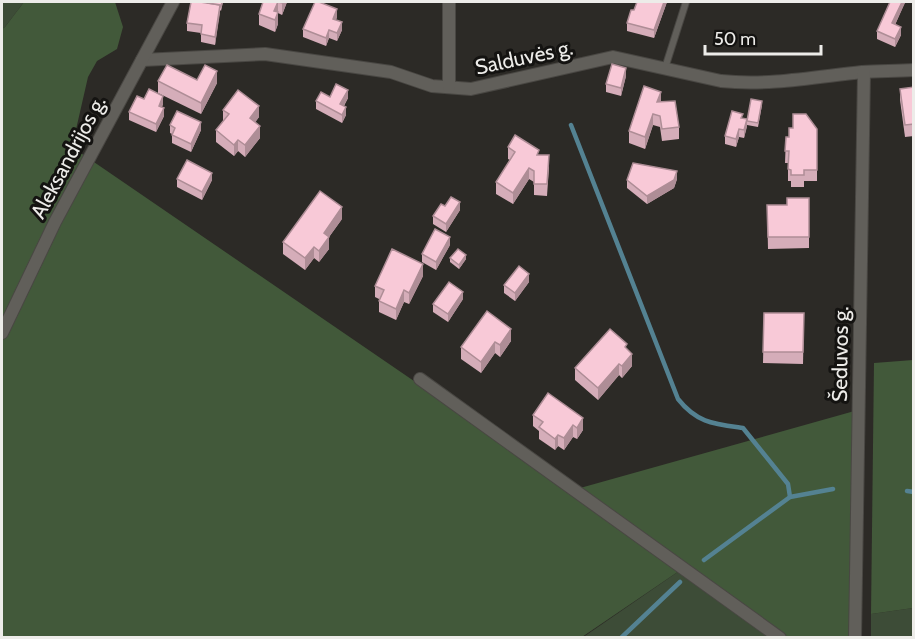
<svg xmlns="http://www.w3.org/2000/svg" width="915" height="639" viewBox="0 0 915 639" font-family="Cabin,sans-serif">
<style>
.green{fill:#3d4c37}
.forest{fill:#42593a}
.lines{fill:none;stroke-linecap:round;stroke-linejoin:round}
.stream{stroke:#548292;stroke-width:4.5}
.service-casing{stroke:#494743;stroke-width:8}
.minor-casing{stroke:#494743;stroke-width:14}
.service{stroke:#615f5a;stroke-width:6}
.minor{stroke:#615f5a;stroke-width:12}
.wall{fill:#d5adb9}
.shaded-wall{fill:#ae8d96}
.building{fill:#f8c9d7;stroke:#ae8d96;stroke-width:1.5}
.labels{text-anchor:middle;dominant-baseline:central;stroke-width:6;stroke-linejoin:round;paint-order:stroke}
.street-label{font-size:21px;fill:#edece9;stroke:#141311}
</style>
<rect width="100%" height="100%" fill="#2c2a26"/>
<!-- green -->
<g class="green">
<polygon points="2,2 24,2 5,27 2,29"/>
<polygon points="682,569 780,638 582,638"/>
<polygon points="913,608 913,637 871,637 871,614"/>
</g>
<!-- forest -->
<g class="forest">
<polygon points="24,2 115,2 123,27 117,49 97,61 88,77 72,147 573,490 858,410 856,637 780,637 682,569 582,637 2,637 2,29 5,27"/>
<polygon points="913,360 913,608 871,614 874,363"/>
</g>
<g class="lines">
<!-- stream -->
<g class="stream">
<path d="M571,125L678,399C697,423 714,424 743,428L788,484L790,497"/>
<polyline points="907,491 914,492"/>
<polyline points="704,560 790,497 833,489"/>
<polyline points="621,638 680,582"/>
</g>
<defs>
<polyline id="service" points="665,68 686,2"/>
<g id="minor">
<path d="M142,60L265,54L391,72L432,86L471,89L613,57L721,81C769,86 815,77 862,72C879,71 896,71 914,70"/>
<polyline points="449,87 449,2"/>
<polyline points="2,333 55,222 173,2"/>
<polyline points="420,379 780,638"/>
<polyline points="855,638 864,72"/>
</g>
</defs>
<!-- service casing -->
<use href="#service" class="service-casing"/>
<!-- minor casing -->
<use href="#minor" class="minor-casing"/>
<!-- service -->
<use href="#service" class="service"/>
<!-- minor -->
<use href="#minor" class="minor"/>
</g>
<!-- wall -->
<g class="wall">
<polygon points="209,2 223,2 221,11 220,10 215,45 201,42 201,33 187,31 187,23 208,3"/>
<polygon points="263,2 287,2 282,15 278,13 278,24 275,32 259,25 259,14"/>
<polygon points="637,2 667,2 654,38 627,31 627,23 634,10"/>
<polygon points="905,2 895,25 901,35 895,47 877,39 877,31"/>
<polygon points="337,17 336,20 342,30 337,41 329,38 326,46 303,37 303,29"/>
<polygon points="626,76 621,96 606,92 606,84"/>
<polygon points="197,80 217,83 201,114 158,93 158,81"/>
<polygon points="914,87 914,136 905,137 900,100 900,89"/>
<polygon points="330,97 348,98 344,106 346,115 342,123 316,109 316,101"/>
<polygon points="144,99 163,104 162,107 164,116 156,132 129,120 129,112"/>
<polygon points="661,102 679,127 679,139 662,141 660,127 653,125 645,149 629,143 629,131"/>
<polygon points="762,105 758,127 747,125 744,138 739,137 736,147 725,144 725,136 743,118 747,120"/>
<polygon points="223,110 259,117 255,122 260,138 245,157 238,151 234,156 216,142 216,130 223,121"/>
<polygon points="170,125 201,130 191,152 172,143 172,134 170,133"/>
<polygon points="817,129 817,181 804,181 804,187 791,187 791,181 788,181 788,163 785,163 786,137 789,137"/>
<polygon points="508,147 539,155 549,167 547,196 534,195 534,182 529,179 513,204 496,194 496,182 510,160 508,159"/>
<polygon points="177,179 212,180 202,200 177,187"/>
<polygon points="677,179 674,188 647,204 627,188 627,180"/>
<polygon points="809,198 809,248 768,249 767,205 787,205"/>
<polygon points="445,206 460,210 446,232 433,224 433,216"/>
<polygon points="342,219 329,237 329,249 319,262 314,258 305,270 283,254 283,242"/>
<polygon points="450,245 436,270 422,262 422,254"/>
<polygon points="450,258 466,259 459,269 450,262"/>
<polygon points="423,276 409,304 404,302 396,320 379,312 379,299 375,297 375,286"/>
<polygon points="529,282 515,301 504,293 504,285"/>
<polygon points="463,299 448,322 433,312 433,304"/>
<polygon points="487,311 511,341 500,357 495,353 481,373 461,359 461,347"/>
<polygon points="764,313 804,313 803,364 763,363"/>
<polygon points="627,350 632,366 622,378 619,375 598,400 575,380 575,368"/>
<polygon points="548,393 583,430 577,439 573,437 564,450 558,446 555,450 539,439 539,431 533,426 533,415"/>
</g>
<!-- shaded-wall -->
<g class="shaded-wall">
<polygon points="278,2 278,13 274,11"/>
<polygon points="283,2 287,2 282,15 282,3"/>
<polygon points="664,2 667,2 654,38 654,30"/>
<polygon points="902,2 905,2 905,3 892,31 892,23"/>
<polygon points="220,5 220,13 215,45 215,37"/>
<polygon points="337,9 337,17 333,27 333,19"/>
<polygon points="278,12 278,24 275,32 275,20"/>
<polygon points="342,22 342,30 337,41 337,33"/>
<polygon points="901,27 901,35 895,47 895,39"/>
<polygon points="329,30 329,38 326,46 326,38"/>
<polygon points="626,68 626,76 621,96 621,88"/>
<polygon points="217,71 217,83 201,114 201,103"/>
<polygon points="348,90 348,98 340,112 340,104"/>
<polygon points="661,92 661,103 657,102"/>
<polygon points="163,96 163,104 159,113 159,106"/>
<polygon points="259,106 259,117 250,130 250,118"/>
<polygon points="346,107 346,115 342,123 342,115"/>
<polygon points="164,108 164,116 156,132 156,124"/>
<polygon points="653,114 653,125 645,149 645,137"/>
<polygon points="747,119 747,127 744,138 744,130"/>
<polygon points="201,122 201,130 191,152 191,144"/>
<polygon points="260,126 260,138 245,157 245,145"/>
<polygon points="739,129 739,137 736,147 736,139"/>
<polygon points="238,140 238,151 234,156 234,145"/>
<polygon points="529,168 529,179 513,204 513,193"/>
<polygon points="677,171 677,179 674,188 647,204 647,196"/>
<polygon points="212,173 212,180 202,200 202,192"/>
<polygon points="460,202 460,210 446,232 446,224"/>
<polygon points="342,207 342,219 324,244 324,233"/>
<polygon points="329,237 329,249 319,262 319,251"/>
<polygon points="450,237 450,245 436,270 436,262"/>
<polygon points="314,247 314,258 305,270 305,258"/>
<polygon points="466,255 466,259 459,269 459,265"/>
<polygon points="423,264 423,276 409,304 409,293"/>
<polygon points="529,274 529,282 515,301 515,293"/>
<polygon points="404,290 404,302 396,320 396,309"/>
<polygon points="463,292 463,299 448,322 448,314"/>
<polygon points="511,329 511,341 500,357 500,345"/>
<polygon points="495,342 495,353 481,373 481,362"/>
<polygon points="632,354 632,366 622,378 622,366"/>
<polygon points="619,364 619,375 598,400 598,388"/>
<polygon points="583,418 583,430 577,439 577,428"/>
<polygon points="573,425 573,437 564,450 564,438"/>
<polygon points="558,435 558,446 555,450 555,439"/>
</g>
<!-- building -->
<g class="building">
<polygon points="191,2 200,2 220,5 215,37 201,34 202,25 187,23"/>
<polygon points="209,2 222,2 221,7 220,6 220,5 208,3"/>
<polygon points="263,2 283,2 282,3 278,2 274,11 278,12 275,20 259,14"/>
<polygon points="315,2 319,2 337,9 333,19 342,22 337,33 329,30 326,38 303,29"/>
<polygon points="637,2 664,2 654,30 627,23 631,10 634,10"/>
<polygon points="890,2 902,2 892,23 901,27 895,39 877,31"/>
<polygon points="612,64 626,68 621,88 606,84"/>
<polygon points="167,65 197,80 205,65 217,71 201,103 158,81"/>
<polygon points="336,84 348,90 340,104 346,107 342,115 316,101 321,92 330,97"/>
<polygon points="644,86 661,92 657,102 675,101 679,127 662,129 660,116 653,114 645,137 629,131"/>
<polygon points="914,87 914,124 905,125 900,89"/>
<polygon points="149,89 163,96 159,106 164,108 156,124 129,112 137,96 144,99"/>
<polygon points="238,90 259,106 250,118 260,126 245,145 238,140 234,145 216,130 229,114 223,110"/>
<polygon points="751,99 762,101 758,123 747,121"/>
<polygon points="177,111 201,122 191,144 172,135 175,128 170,125"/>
<polygon points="732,111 743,114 741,118 747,119 744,130 739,129 736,139 725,136"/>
<polygon points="793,114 806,114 817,129 817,170 804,170 804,175 791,175 791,170 788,169 789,151 785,151 786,137 789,137 789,128 793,128"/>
<polygon points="515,135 539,150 537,155 549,155 547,184 534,184 534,171 529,168 513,193 496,182 515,152 508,147"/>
<polygon points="187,160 212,173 202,192 177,179"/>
<polygon points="633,163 677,171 674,180 647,196 627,180"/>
<polygon points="320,191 342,207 324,233 329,237 319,251 314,247 305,258 283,242"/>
<polygon points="451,197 460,202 446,224 433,216 441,204 445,206"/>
<polygon points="787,198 809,198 809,237 768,237 767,205 787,205"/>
<polygon points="435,229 450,237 436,262 422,254"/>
<polygon points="392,249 423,264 409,293 404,290 396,309 379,301 384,290 375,286"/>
<polygon points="458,249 466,255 459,265 450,258"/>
<polygon points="519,266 529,274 515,293 504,285"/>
<polygon points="449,282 463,292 448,314 433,304"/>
<polygon points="487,311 511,329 500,345 495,342 481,362 461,347"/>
<polygon points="764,313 804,313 803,352 763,352"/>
<polygon points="610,329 627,344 625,347 632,354 622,366 619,364 598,388 575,368"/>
<polygon points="548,393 583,418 577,428 573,425 564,438 558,435 555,439 539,427 543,422 533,415"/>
</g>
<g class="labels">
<!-- street labels -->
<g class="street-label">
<text transform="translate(524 57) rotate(-12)">Salduvės g.</text>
<text transform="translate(68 157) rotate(-62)">Aleksandrijos g.</text>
<text transform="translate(840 354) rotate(-89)">Šeduvos g.</text>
</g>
</g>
<!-- border -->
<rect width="915" height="639" fill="none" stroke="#edece9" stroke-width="6"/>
<!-- scale -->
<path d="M705 45v9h116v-9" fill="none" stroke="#edece9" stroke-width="3"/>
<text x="714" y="45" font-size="18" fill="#edece9" stroke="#141311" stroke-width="4.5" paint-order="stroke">50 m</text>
</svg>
